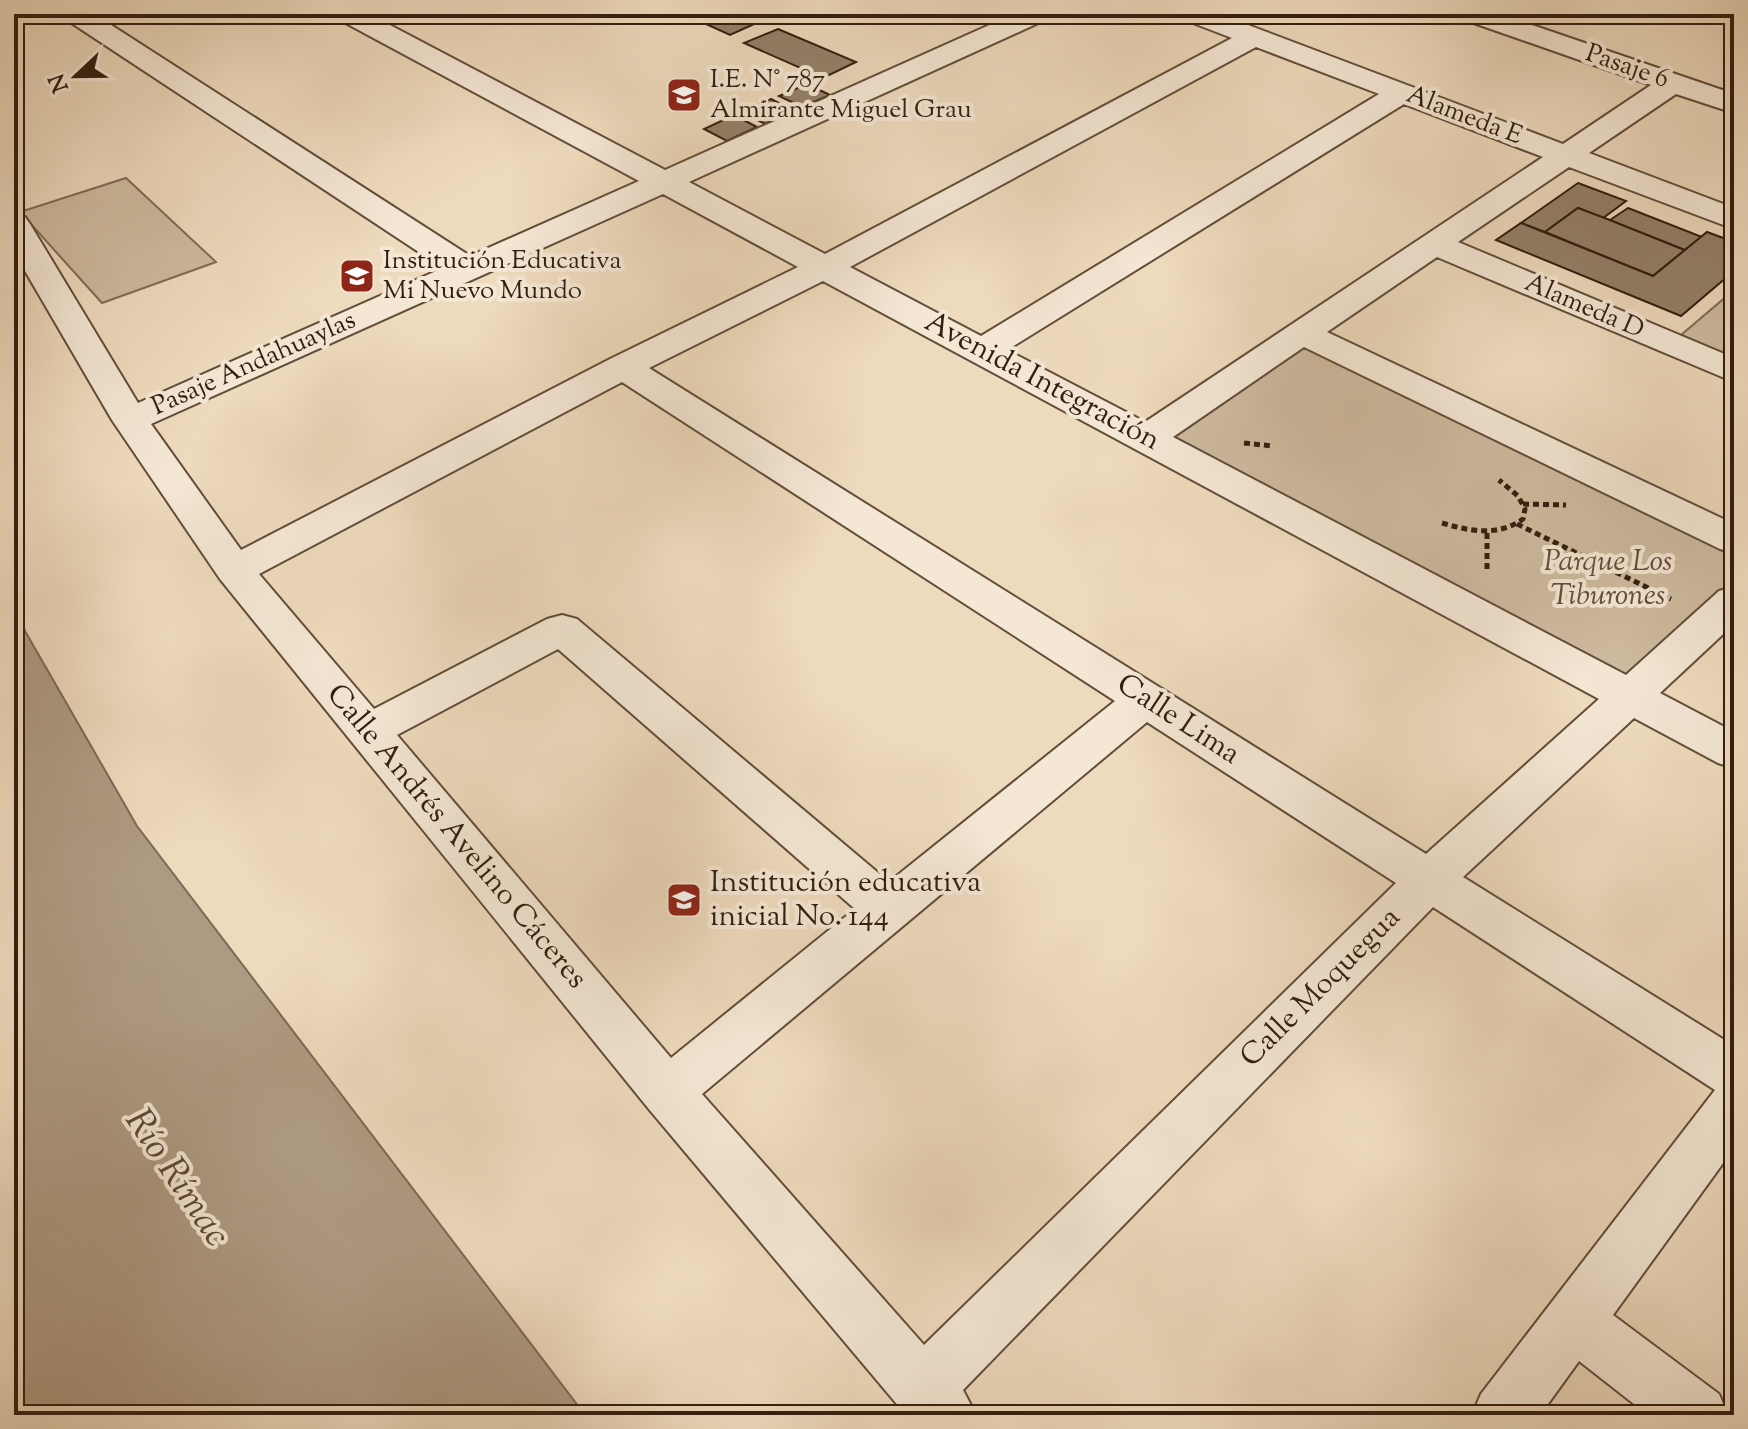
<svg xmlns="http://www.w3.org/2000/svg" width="1748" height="1429" viewBox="0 0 1748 1429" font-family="'Sorts Mill Goudy',serif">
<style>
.green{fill:#ceba9f;stroke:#806c57;stroke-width:2}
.water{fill:#ae9a82;stroke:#7d6854;stroke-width:2}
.building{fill:#948069;stroke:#331e0f;stroke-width:2}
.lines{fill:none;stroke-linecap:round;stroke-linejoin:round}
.minor-casing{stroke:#624d3a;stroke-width:4}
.path{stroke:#331e0f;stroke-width:5;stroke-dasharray:6 4;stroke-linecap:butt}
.minor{fill:#f4e7d4;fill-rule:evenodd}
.labels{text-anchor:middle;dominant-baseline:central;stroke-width:8;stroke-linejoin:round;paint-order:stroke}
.far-street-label{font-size:26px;fill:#331e0f;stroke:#f4e7d4}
.far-poi-label{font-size:26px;fill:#331e0f;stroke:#f4e7d4;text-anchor:start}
.street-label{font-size:30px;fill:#331e0f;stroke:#f4e7d4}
.park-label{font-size:30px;font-style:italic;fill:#624d3a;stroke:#f4e7d4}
.poi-label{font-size:30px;fill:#331e0f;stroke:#f4e7d4;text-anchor:start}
.near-water-label{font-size:38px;font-style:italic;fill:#5e4937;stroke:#f4e7d4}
</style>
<rect width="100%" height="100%" fill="#eedabd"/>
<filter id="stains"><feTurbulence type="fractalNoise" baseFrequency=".0025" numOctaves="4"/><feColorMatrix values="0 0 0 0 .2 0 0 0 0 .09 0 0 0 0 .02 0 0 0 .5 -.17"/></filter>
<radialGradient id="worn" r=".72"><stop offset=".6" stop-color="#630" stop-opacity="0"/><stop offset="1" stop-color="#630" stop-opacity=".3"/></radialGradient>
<!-- green -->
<g class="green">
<polygon points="126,178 216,262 102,303 20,212"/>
<polygon points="1734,290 1734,358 1681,335"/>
<polygon points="1305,343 1734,552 1734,580 1624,678 1168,437"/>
</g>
<!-- water -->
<polygon class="water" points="14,599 25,631 137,826 585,1415 14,1415"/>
<!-- building -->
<g class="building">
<polygon points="684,14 749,14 763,20 730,35"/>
<polygon points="778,29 856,62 823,78 744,43"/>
<polygon points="807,84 830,95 802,107 779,96"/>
<polygon points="771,99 794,111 765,124 742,112"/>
<polygon points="734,115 757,127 727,141 704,129"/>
<polygon points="1578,183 1626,201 1603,218 1578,208 1545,232 1521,223"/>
<polygon points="1578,208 1610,220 1685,250 1653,276 1545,232"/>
<polygon points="1628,208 1702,237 1685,250 1610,220"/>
<polygon points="1521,223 1653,276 1707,232 1734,242 1734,271 1681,316 1496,240"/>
</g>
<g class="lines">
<defs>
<path id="minor" d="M63,14H94L470,256L639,181L340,20L336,14H369L665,170L1014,14H1049L1045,20L689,182L825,254L1232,38L1185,20L1181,14H1219L1563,144L1651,85L1465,20L1461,14H1500L1734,94V113L1676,94L1589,153L1734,208V229L1569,167L1458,242L1734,358V382L1437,257L1327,332L1734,524V553L1720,549L1304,347L1173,437L1626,675L1719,591L1734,587V624L1660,693L1734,732V768L1718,763L1634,718L1463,877L1734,1046V1148L1613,1315L1719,1394L1728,1415H1648L1579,1361L1540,1415H1472L1481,1394L1715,1090L1433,907L963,1390L976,1415H906L648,1108L220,579L112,420L14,252V214L25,217L30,224L138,403L443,268L67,20ZM1256,47L1379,94L981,336L850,267ZM1404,104L1543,157L1145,422L1007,350ZM663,194L798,267L610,359L241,550L151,424ZM823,281L1599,699L1426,854L649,368ZM622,382L1115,701L889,882L577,619L562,615L547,619L374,709L259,574ZM558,649L855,909L671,1058L397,735ZM1147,722L1396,883L924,1345L702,1094Z"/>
</defs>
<!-- minor casing -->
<use href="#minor" class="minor-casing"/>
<!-- path -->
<g class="path">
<polyline points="1244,443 1273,446"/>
<polyline points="1523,504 1566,505"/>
<path d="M1442,523C1469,531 1498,537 1523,519L1525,509L1518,496L1499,480"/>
<polyline points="1517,524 1671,599"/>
<polyline points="1487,533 1487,572"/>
</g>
<!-- minor -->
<use href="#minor" class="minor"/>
</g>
<!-- icons -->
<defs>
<symbol id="school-square" viewBox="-11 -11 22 22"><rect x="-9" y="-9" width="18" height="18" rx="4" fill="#8f2418" stroke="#f4e7d4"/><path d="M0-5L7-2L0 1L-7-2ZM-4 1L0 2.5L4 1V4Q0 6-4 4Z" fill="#fff"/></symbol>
</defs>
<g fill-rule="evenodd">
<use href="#school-square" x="664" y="75" width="40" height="40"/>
<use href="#school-square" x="337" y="256" width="40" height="40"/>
<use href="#school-square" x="664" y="880" width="40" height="40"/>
</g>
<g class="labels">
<!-- far-street labels -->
<g class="far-street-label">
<text transform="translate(1627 67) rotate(19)">Pasaje 6</text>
<text transform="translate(1464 116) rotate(21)">Alameda E</text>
<text transform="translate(1584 307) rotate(23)">Alameda D</text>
<text transform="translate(254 364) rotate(-24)">Pasaje Andahuaylas</text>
</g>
<!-- far-poi labels -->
<g class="far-poi-label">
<text x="710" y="80">I.E. N° 787<tspan x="710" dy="30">Almirante Miguel Grau</tspan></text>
<text x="383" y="261">Institución Educativa<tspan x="383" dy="30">Mi Nuevo Mundo</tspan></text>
</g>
<!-- street labels -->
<g class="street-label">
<text transform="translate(1042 382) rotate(28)">Avenida Integración</text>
<text transform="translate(1178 720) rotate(33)">Calle Lima</text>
<text transform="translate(456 837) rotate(50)">Calle Andrés Avelino Cáceres</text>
<text transform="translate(1321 988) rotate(-45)">Calle Moquegua</text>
</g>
<!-- park labels -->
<g class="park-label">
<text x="1608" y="562">Parque Los<tspan x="1608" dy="34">Tiburones</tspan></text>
</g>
<!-- poi labels -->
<g class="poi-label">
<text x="710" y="883">Institución educativa<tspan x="710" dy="34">inicial No. 144</tspan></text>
</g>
<!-- near-water labels -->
<g class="near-water-label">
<text transform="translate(176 1179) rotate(56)">Río Rímac</text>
</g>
</g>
<!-- margin -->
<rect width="1748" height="1429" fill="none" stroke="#eedabd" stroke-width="48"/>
<rect x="16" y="16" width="1716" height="1397" fill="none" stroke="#331e0f" stroke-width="4"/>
<rect x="24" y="24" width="1700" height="1381" fill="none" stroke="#331e0f" stroke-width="2"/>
<!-- north arrow -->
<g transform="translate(76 76) rotate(248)" stroke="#f4e7d4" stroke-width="6" paint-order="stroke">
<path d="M0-6L14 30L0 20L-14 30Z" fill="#331e0f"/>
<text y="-12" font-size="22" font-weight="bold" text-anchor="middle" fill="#331e0f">N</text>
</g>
<rect width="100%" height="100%" filter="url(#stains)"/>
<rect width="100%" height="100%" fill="url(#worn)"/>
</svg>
